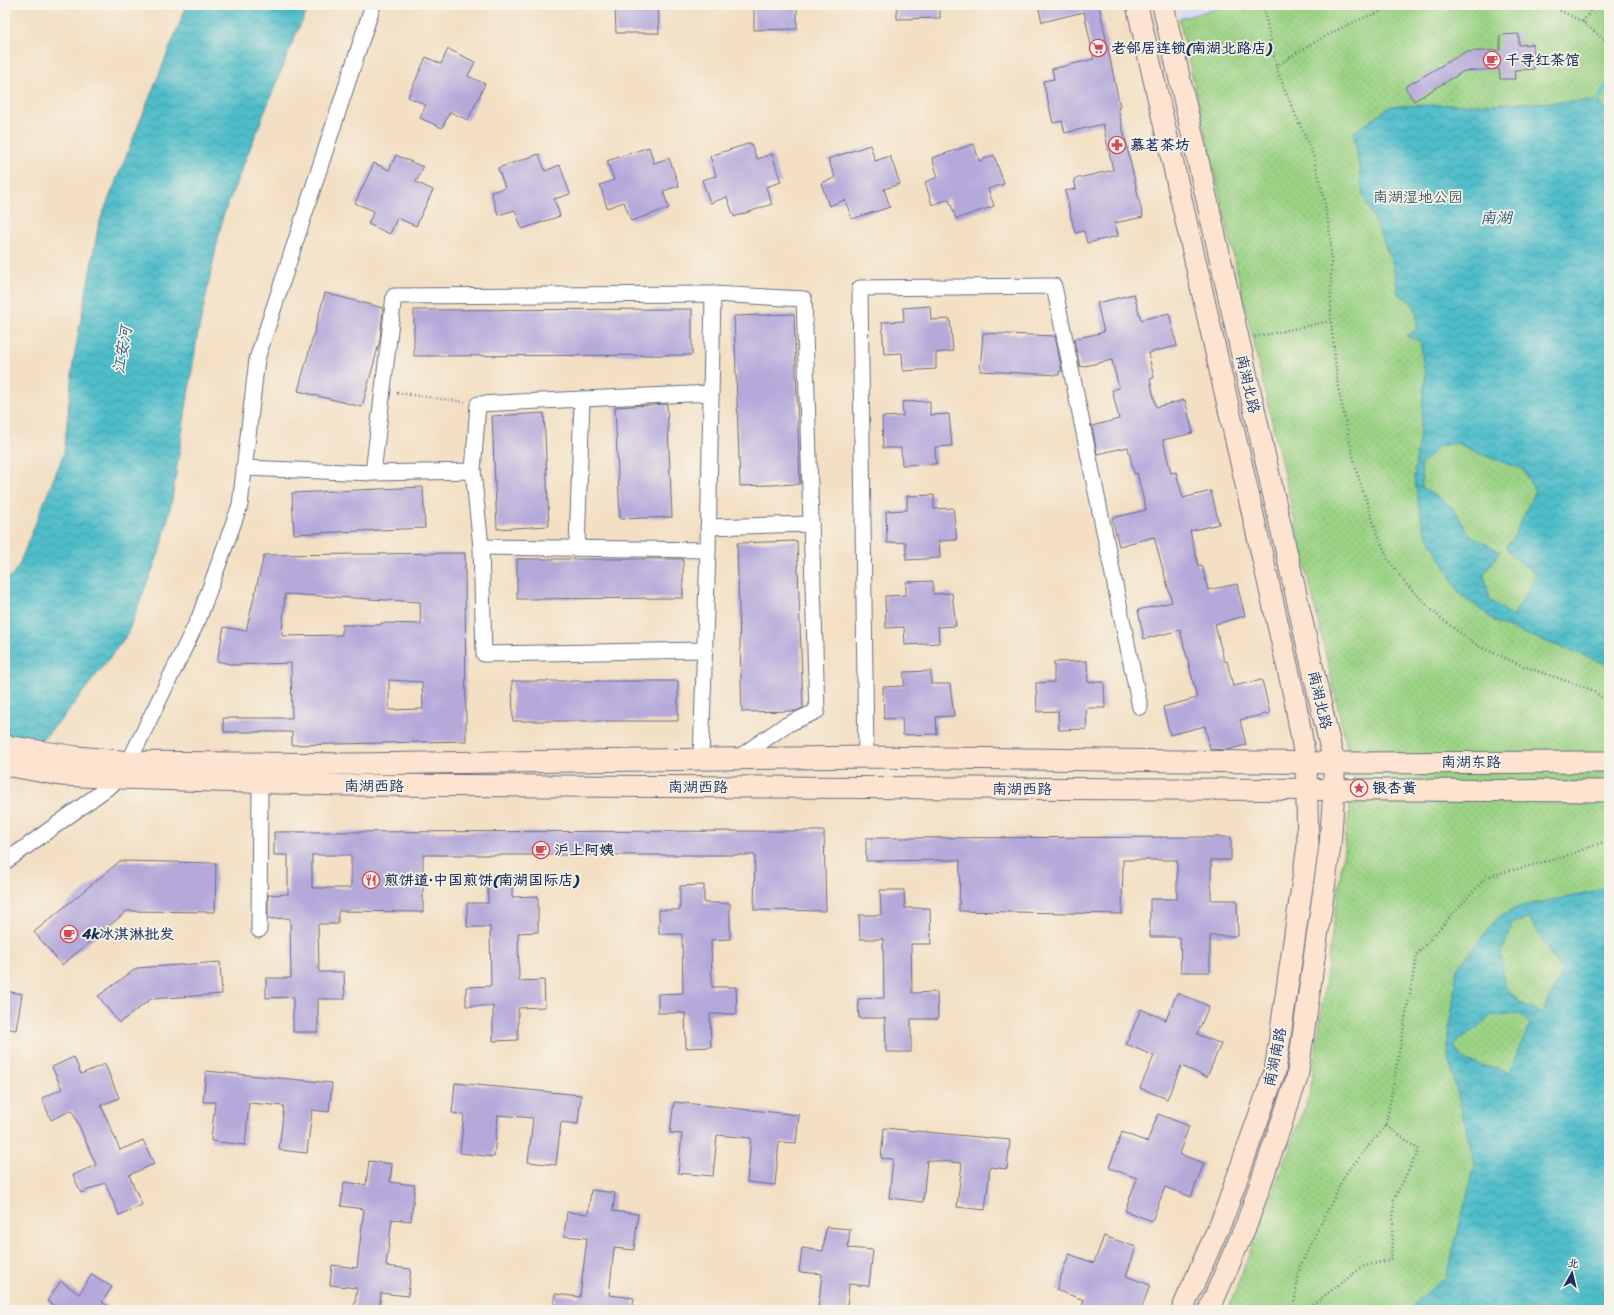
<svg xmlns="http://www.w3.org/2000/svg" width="1614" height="1315" viewBox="0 0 1614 1315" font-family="Sriracha,'LXGW WenKai TC',sans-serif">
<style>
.built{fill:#d8d7f8}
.park{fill:url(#park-dots);stroke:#5b8172}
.water{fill:url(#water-waves);stroke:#357694;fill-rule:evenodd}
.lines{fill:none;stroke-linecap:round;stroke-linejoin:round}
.stream{stroke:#4fbdc9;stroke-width:4}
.building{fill:#b5a9da;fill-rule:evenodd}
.street-casing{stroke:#676d81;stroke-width:17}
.secondary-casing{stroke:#676d81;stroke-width:23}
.path{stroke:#676d81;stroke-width:2.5;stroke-dasharray:1 3;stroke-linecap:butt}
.street{stroke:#fff;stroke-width:15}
.secondary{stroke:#fde4d1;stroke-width:21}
.labels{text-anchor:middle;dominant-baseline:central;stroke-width:3.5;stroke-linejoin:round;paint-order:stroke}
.poi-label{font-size:15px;font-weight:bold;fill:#1b2f5e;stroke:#f7f3e8;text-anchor:start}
.park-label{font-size:15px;fill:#3b5868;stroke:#f7f3e8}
.street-label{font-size:15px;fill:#1b2f5e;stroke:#f7f3e8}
.water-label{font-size:16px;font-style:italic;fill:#2b5a7e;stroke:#f7f3e8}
</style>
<defs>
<pattern id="park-dots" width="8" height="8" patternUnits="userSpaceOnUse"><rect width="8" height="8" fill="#9bd385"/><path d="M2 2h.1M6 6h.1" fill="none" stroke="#85b575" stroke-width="1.8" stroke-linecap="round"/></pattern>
<pattern id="water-waves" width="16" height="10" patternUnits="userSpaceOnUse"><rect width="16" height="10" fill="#4fbdc9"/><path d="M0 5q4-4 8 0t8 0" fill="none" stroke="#419aa6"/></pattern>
</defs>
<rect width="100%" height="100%" fill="#f7f3e8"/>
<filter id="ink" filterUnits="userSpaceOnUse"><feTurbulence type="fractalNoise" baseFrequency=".025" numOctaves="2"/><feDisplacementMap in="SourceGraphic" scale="8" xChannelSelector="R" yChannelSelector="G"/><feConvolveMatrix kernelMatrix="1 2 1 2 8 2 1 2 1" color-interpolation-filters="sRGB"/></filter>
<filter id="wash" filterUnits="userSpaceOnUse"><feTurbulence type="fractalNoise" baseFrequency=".012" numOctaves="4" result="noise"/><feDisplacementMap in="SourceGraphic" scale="16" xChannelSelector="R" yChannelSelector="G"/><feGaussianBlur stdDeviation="0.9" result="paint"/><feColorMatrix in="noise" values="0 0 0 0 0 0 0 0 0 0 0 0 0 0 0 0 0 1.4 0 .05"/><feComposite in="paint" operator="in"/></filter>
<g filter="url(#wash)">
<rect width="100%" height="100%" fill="#f3dfc3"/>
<!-- built -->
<polygon class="built" points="1176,5 1230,5 1179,19"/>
<!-- park -->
<polygon class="park" points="1230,5 1609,5 1609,1310 1228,1310 1310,1093 1354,777 1179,19"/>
<!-- water -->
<g class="water">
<polygon points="187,5 310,5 295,36 223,216 197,338 172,499 162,545 127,635 63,718 5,777 5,583 18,567 64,453 73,363 99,223"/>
<path d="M1599,101L1609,114V665L1499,624L1460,594L1423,527L1414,477L1421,423L1425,376L1420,341L1406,336L1417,329C1418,308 1415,304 1398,293L1393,264L1363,194L1354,132L1391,106ZM1457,443L1480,454L1523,469L1535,492L1511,542L1506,545L1510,554L1536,574L1513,617L1490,600L1484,574L1500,552L1469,534L1453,508L1422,487L1421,465L1439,446Z"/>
<path d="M1609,885V1310H1406L1446,1277L1475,1165L1447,1051L1457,969L1497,918L1521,906L1594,892ZM1530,919L1562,973L1542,1014L1519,1002L1504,985L1501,954L1513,922ZM1519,1013L1530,1024L1509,1072L1465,1061L1455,1048L1457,1039L1464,1037L1492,1016Z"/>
</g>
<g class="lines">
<!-- stream -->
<polyline class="stream" points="1595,105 1609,83"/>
</g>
<g id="blocks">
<!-- building -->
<g class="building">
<polygon points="615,5 658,5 659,33 616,33"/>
<polygon points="754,5 797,5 797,29 754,30"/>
<polygon points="897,5 940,5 940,18 897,19"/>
<polygon points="1038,5 1099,5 1120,107 1118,108 1143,217 1115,223 1118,236 1087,243 1084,231 1075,233 1065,191 1076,189 1074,179 1113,170 1103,124 1065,133 1062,121 1053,123 1043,81 1054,79 1052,69 1094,59 1084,12 1042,22"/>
<polygon points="1519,34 1519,45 1533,44 1534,69 1514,70 1515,79 1500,79 1499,69 1464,71 1414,101 1405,87 1465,52 1500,50 1500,35"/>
<polygon points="448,49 475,62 468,76 485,84 468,120 450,112 442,128 420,118 426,105 408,97 426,57 441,64"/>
<polygon points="751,143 757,159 772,154 781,182 766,187 772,204 734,217 727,197 710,203 702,180 716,176 710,156"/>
<polygon points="974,144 979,161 994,155 1004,184 988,189 994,206 956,219 949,199 932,205 925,182 938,177 932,158"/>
<polygon points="870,145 875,161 890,156 900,184 884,189 890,207 852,219 845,200 829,206 821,183 835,178 828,159"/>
<polygon points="649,147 654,163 669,158 679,186 663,191 669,208 631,221 624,202 607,208 600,185 614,180 607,161"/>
<polygon points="539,154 545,171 560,165 570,194 554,199 560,216 522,229 515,210 498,215 491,192 505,188 498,168"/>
<polygon points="396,155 423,167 416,182 433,190 416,226 397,218 390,234 368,224 374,211 355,203 374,163 389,170"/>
<polygon points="325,293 383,308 380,340 362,407 298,391"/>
<polygon points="1134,294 1141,320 1169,313 1177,346 1148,353 1154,378 1150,379 1156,407 1185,400 1193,433 1163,440 1171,473 1176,472 1183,498 1211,491 1219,524 1190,531 1198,566 1202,565 1208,590 1237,584 1245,616 1215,624 1224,661 1227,661 1233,686 1262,680 1270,713 1240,720 1246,745 1227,750 1210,749 1205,726 1170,735 1163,707 1197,698 1187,657 1180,630 1144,639 1138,610 1172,602 1154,537 1119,546 1112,518 1146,510 1137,473 1134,474 1128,447 1097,454 1092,426 1119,419 1112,390 1119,388 1112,360 1080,367 1074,339 1104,332 1097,303"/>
<polygon points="930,306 931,320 950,319 953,351 936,353 936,369 903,371 902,353 884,354 882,322 904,321 903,308"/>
<polygon points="692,309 692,355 414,356 414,310"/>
<polygon points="794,314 800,484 740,486 734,316"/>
<polygon points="983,333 1055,336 1062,371 1059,372 1059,375 980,371"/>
<polygon points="930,401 930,415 949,414 952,446 935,447 936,464 902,465 901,448 883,448 882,417 903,416 902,402"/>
<polygon points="667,404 672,517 620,519 615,407"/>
<polygon points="544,413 549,526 497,529 492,416"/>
<polygon points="423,487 425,528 294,534 292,493"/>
<polygon points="934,495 934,509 953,508 957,540 939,541 940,558 906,560 906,542 887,543 886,511 907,510 907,496"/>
<polygon points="797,541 803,708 796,711 742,712 737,543"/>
<path d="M465,553L466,741L292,745V732H224L223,718H292L291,663L234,665L217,661L224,627L246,631L264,555ZM285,594L420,602L421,624L381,623V625H342V635L282,636ZM389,680L422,682L423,709L389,710Z"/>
<polygon points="517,559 683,559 683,598 517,599"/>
<polygon points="933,581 933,594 952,593 956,626 938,627 939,643 905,645 904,627 886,628 885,596 906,595 906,582"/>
<polygon points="1087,661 1088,682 1104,682 1105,708 1086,708 1087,729 1059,730 1058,711 1037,712 1036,683 1054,682 1054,662"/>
<polygon points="931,671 931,684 950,684 954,716 936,717 937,734 903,735 902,718 884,719 883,687 904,686 904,672"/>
<polygon points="512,681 678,681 678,721 513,721"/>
<path d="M824,831L826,911L754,910L755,855H423V912L338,911V924H318L319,972H344L345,999H318V1032H293V997L266,998V978H291L290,918L268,919V895L288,894V855H274V832ZM312,855H351V888H312Z"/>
<polygon points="1231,837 1231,860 1211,860 1211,900 1237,900 1238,936 1210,936 1210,972 1181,972 1180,937 1150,937 1150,899 1177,899 1177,860 1123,860 1122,914 959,911 960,860 866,861 866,838"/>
<polygon points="120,861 216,863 215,912 127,911 62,965 34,932"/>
<polygon points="488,879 512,879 512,897 538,896 538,932 518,933 519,981 544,980 545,1007 518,1008 518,1040 493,1041 493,1006 466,1006 466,987 491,986 490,927 467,927 467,903 488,903"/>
<polygon points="704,885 704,903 730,903 730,939 711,940 712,987 736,987 737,1014 710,1014 711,1047 686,1048 685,1013 658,1013 658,994 683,993 682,934 659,934 659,910 680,910 680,886"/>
<polygon points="880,890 904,890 905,908 930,908 931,944 911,944 912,993 937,992 938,1019 911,1019 911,1052 886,1052 885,1018 859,1018 858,999 884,998 883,939 860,939 859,915 881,915"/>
<polygon points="220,962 222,994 151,999 119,1023 98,996 137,968"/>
<polygon points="5,991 22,994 16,1030 5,1028"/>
<polygon points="1177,993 1209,1006 1197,1034 1221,1044 1207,1077 1181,1066 1167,1099 1140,1088 1154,1056 1126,1044 1141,1009 1166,1020"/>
<polygon points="74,1057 81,1074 105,1064 119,1098 101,1105 120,1150 143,1140 154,1164 129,1175 142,1205 119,1215 105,1183 81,1193 73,1175 96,1165 72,1110 51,1120 42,1098 62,1089 52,1067"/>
<polygon points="206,1071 332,1083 329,1112 312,1110 307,1153 279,1150 284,1106 249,1103 245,1145 211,1141 215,1102 203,1102"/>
<polygon points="455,1083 581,1095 578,1124 561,1122 556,1165 528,1162 533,1118 498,1115 494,1157 460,1153 464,1114 452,1113"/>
<polygon points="674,1102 799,1115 796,1143 779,1142 775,1185 747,1182 751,1138 717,1135 713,1176 678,1173 682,1134 670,1133"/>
<polygon points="1158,1114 1189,1126 1179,1154 1204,1163 1191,1197 1165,1187 1152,1221 1125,1211 1137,1178 1109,1168 1122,1132 1147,1142"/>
<polygon points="884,1128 1010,1140 1007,1169 990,1167 985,1210 957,1207 962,1163 927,1160 923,1202 889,1198 893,1159 881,1158"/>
<polygon points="369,1161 392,1164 390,1182 415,1185 411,1221 392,1219 386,1266 411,1269 408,1296 381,1293 379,1310 354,1310 357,1288 330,1285 332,1265 357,1268 364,1209 341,1206 344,1182 366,1185"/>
<polygon points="591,1190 615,1193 613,1211 638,1214 634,1250 614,1248 609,1295 634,1298 632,1310 553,1310 555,1294 580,1297 587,1238 564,1236 567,1212 588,1214"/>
<polygon points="826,1227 850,1229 848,1248 873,1250 869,1286 849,1284 847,1310 818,1310 822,1274 799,1272 802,1248 823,1251"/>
<polygon points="1104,1236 1136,1247 1126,1276 1150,1285 1141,1310 1080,1310 1084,1300 1056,1290 1069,1254 1094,1263"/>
<polygon points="92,1274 112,1287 102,1302 113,1310 60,1310 47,1301 61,1281 79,1294"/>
</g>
</g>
</g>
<g filter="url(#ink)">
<use href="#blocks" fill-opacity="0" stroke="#676d81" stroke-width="1"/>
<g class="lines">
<defs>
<g id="street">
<polyline points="713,294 804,299 817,711 784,726 738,758"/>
<polyline points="244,468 373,473 394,296 713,294 708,550 701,758"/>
<polyline points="373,473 473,471"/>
<polyline points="708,527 811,524"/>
<polyline points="481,547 708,550"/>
<polyline points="577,548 582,399"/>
<polyline points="704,650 484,654 481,547 473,471 478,404 711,393"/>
<polyline points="866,757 860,288 1054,286 1140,707"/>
<polyline points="5,862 121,778 199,618 240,505 257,359 373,5"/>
<polyline points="259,930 260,783"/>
</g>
<g id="secondary">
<polyline points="1137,5 1295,700 1306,763 1308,845 1275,1071 1224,1215 1182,1310"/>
<polyline points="1163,5 1334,763 1334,790 1330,846 1297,1078 1247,1223 1209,1310"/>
<polyline points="5,746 77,757 130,762 354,764 866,757 1334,763 1609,762"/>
<polyline points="5,765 61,775 121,778 340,785 1609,791"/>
</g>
</defs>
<!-- street casing -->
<use href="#street" class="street-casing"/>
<!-- secondary casing -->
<use href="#secondary" class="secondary-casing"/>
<!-- path -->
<g class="path">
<polyline points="1263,5 1276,66 1283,86 1313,155 1324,198 1331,241 1331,321 1338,387 1356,470 1377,533 1388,559 1405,583 1440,618 1478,646 1523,666 1590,689 1609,702"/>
<polyline points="1549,5 1583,22 1609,44"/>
<polyline points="1583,22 1594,5"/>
<path d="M1276,66C1317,40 1358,15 1406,5"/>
<polyline points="1255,337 1331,321"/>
<polyline points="397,393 465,402"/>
<polyline points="1293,1310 1300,1266 1346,1173 1386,1125 1417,954 1486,877 1563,857 1609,840"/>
<polyline points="1306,1310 1362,1267 1391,1259 1394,1199 1419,1150 1386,1125"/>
</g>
<!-- street -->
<use href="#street" class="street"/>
<!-- secondary -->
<use href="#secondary" class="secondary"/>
</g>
</g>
<!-- icons -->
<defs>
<symbol id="supermarket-ring" viewBox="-11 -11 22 22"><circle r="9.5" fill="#f7f3e8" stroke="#d1495b" stroke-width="1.5"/><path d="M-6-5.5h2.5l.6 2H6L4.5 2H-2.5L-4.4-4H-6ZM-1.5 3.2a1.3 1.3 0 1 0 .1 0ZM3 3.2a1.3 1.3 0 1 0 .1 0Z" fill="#d1495b"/></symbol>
<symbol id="cafe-ring" viewBox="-11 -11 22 22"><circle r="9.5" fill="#f7f3e8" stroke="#d1495b" stroke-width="1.5"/><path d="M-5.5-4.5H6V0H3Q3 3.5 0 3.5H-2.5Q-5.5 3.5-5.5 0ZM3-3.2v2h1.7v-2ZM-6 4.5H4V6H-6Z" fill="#d1495b"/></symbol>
<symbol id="pharmacy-ring" viewBox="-11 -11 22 22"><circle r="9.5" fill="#f7f3e8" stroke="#d1495b" stroke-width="1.5"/><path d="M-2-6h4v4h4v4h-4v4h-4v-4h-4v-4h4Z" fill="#d1495b"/></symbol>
<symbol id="sight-ring" viewBox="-11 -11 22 22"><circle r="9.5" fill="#f7f3e8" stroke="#d1495b" stroke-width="1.5"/><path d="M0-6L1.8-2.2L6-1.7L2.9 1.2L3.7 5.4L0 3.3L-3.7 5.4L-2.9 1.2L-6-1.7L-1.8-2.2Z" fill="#d1495b"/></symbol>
<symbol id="restaurant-ring" viewBox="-11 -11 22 22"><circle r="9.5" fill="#f7f3e8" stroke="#d1495b" stroke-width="1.5"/><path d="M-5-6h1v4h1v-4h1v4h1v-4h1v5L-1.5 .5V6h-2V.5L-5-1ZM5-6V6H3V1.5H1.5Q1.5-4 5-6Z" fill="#d1495b"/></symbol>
</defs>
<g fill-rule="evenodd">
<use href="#supermarket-ring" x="1088" y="38" width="20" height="20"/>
<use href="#cafe-ring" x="1482" y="50" width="20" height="20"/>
<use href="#pharmacy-ring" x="1107" y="135" width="20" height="20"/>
<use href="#sight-ring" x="1349" y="778" width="20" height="20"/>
<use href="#cafe-ring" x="531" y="840" width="20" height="20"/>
<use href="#restaurant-ring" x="361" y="870" width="20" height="20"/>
<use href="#cafe-ring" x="59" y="924" width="20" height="20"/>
</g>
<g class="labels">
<!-- poi labels -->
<g class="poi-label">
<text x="1111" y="48">老邻居连锁(南湖北路店)</text>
<text x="1505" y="60">千寻红茶馆</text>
<text x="1130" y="145">慕茗茶坊</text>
<text x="1372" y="788">银杏黄</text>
<text x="554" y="850">沪上阿姨</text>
<text x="384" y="880">煎饼道·中国煎饼(南湖国际店)</text>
<text x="82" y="934">4k冰淇淋批发</text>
</g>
<!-- park labels -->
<g class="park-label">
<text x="1418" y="197">南湖湿地公园</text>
</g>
<!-- street labels -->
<g class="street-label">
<text transform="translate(1248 384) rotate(77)">南湖北路</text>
<text transform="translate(1320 700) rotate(77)">南湖北路</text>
<text x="1471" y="762">南湖东路</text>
<text x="374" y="786">南湖西路</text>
<text x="698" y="787">南湖西路</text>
<text x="1022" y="789">南湖西路</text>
<text transform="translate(1275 1057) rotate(-78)">南湖南路</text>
</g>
<!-- water labels -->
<g class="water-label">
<text x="1496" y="217">南湖</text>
<text transform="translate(122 350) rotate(-80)">江安河</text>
</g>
</g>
<!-- margin -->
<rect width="1614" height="1315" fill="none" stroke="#f7f3e8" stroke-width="20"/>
<!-- north arrow -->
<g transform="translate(1572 1273) rotate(8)" stroke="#f7f3e8" stroke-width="3" paint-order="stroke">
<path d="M0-3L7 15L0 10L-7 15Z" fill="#1b2f5e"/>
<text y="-6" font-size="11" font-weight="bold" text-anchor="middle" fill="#1b2f5e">北</text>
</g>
</svg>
